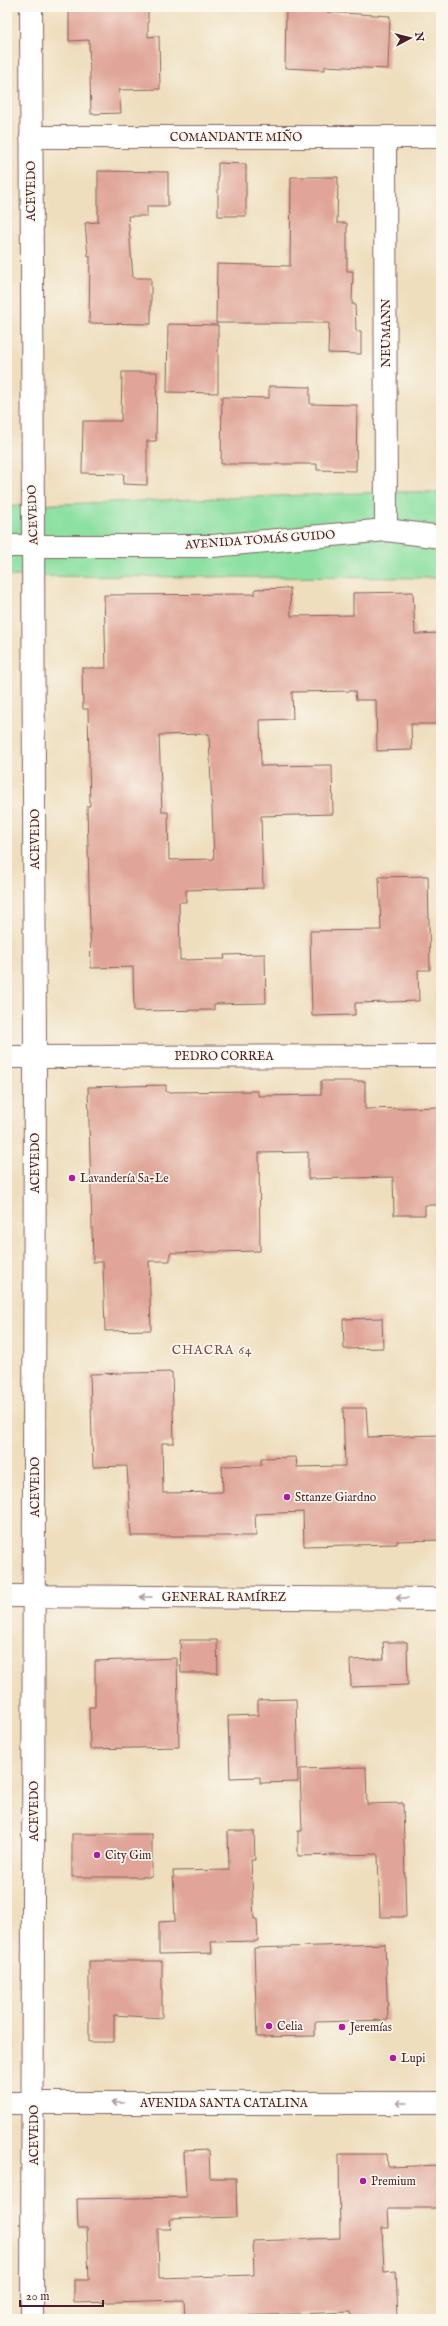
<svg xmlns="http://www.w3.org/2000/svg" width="448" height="2326" viewBox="0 0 448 2326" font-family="'IM FELL English',serif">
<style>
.green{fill:#8ce0a2;stroke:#6b8066}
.building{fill:#e0a598;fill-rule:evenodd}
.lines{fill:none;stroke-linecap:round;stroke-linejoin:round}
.minor-casing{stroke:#83625e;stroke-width:24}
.major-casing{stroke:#83625e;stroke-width:24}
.minor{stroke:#fff;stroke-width:22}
.major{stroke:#fff;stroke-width:22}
.oneway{stroke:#ae9aa0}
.poi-dot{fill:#b5179e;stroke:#fbf7ec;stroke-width:1.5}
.labels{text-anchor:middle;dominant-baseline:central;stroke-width:3.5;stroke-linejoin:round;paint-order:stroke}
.street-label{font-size:12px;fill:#4a1f2b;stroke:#fbf7ec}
.poi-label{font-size:12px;fill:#4a1f2b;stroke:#fbf7ec;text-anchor:start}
.neighbourhood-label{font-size:13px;letter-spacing:1px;fill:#7e4e51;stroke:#fbf7ec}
</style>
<rect width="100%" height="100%" fill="#fbf7ec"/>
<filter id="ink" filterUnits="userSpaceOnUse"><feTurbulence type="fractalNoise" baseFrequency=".025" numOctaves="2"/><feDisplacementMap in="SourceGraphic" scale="8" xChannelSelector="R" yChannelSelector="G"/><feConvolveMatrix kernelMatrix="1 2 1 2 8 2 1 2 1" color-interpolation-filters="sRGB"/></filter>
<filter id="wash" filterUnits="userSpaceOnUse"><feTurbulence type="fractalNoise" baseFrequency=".012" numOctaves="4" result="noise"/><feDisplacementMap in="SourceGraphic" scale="16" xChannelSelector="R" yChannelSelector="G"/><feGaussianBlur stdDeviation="0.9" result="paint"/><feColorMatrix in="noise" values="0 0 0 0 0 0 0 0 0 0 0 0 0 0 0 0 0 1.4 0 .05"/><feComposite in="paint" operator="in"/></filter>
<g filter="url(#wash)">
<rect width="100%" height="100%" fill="#eedebd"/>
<!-- green -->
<polygon class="green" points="386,492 441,492 441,578 7,576 7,506"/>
<g id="blocks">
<!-- building -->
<g class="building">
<polygon points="69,7 148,7 148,37 159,36 160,89 119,90 121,113 91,114 89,40 69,41"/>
<polygon points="286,7 327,7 327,12 390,16 388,69 325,66 325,70 285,68"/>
<polygon points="218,163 246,164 246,216 218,216"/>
<polygon points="98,171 168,172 168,206 147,206 147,216 128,216 133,278 151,278 151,324 89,323 90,256 88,256 85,223 98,222"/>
<polygon points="291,177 338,177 337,223 347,223 347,271 353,271 352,304 355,304 356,331 361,331 361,354 328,353 329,323 216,323 217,264 290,266"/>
<polygon points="168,324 218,325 218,393 167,392"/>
<polygon points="122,372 157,372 156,441 147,441 147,485 123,484 124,474 82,473 83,421 121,421"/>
<polygon points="269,386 310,387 310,404 357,405 356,471 317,470 317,464 221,464 222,397 269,398"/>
<path d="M290,588L291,616L353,615V593L413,592L415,634L441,633V724H411L412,750L377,751L376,700H356L355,691L292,692L293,719L260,720L261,766L332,765L333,814L261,816L263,888L186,890V902H179L180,960L225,959L224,955L265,954L266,1003L214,1004V1010L134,1011L133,967L91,968L87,806H90L88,709H83L82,668H106L104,595L255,594V589ZM209,734L214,859L169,860L168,812H162L159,735Z"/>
<polygon points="428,876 430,970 418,970 419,1001 355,1003 355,1015 312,1016 310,931 381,930 379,877"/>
<polygon points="321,1081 365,1081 365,1109 441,1107 441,1205 425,1205 425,1215 394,1215 393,1177 308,1179 308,1152 259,1153 260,1251 170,1253 170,1261 149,1261 151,1330 105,1331 103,1262 93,1262 88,1087 166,1085 166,1092 258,1091 258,1096 321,1095"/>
<polygon points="382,1318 383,1348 344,1349 343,1319"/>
<polygon points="172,1372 174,1443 162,1443 163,1493 223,1492 222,1466 261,1465 261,1458 296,1457 297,1467 345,1466 343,1408 366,1408 368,1437 441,1435 441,1540 397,1541 397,1544 304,1546 303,1512 255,1514 256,1536 131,1536 127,1466 93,1467 90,1374"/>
<polygon points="180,1640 217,1640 218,1673 181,1673"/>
<polygon points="383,1642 407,1642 408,1685 351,1687 350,1660 384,1659"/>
<polygon points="177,1658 179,1747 90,1749 89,1707 95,1707 95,1661"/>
<polygon points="296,1699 298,1782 260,1783 260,1777 230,1778 228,1716 258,1715 258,1700"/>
<polygon points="366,1767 367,1804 403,1803 406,1917 380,1917 378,1854 298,1856 298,1831 302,1831 300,1769"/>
<polygon points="228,1831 254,1831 255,1860 251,1860 254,1919 257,1919 258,1941 211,1942 212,1953 159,1954 159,1922 175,1921 173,1871 229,1870"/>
<rect x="72" y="1834" width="80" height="43"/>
<polygon points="385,1944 388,2020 315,2022 315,2036 257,2037 254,1948"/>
<polygon points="89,1961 162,1961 162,2018 114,2015 114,2042 89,2042"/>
<polygon points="209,2150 210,2178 236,2178 237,2217 170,2219 171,2229 158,2229 159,2278 254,2275 253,2241 340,2238 339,2154 387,2154 388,2167 441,2165 441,2208 388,2208 389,2228 382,2228 384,2272 396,2271 398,2319 352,2319 351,2312 185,2318 184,2300 74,2303 74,2280 89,2280 87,2228 78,2228 77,2199 186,2197 184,2151"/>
</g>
</g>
</g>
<g filter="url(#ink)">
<use href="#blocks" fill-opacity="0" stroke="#83625e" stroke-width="1"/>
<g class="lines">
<defs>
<g id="minor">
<polyline points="31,7 35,1057 32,2319"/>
<polyline points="31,137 441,137"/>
<polyline points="385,137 386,530"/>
<polyline points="7,1057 441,1056"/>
<polyline points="7,1596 441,1599"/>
</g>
<g id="major">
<polyline points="7,546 212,546 386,530 441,537"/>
<polyline points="7,2103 441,2103"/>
</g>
</defs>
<!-- minor casing -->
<use href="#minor" class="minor-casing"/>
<!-- major casing -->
<use href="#major" class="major-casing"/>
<!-- minor -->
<use href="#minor" class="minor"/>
<!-- major -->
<use href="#major" class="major"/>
</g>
<!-- one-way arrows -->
<defs><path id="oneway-shaft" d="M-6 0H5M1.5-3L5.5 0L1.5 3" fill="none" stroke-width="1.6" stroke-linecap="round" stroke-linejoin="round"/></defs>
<g class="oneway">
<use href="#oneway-shaft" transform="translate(146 1597) rotate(-180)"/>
<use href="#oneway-shaft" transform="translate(402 1598) rotate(-180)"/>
<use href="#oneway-shaft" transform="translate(118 2103) rotate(-180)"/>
<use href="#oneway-shaft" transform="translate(402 2103) rotate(-180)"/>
</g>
</g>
<!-- markers -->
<g class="poi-dot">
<circle cx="72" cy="1178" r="4"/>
<circle cx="287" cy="1497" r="4"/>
<circle cx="97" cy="1855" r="4"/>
<circle cx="269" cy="2026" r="4"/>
<circle cx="342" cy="2027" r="4"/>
<circle cx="393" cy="2058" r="4"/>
<circle cx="363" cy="2181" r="4"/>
</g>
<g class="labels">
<!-- street labels -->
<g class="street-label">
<text x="236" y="137">COMANDANTE MIÑO</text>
<text transform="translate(31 191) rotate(-90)">ACEVEDO</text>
<text transform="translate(386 333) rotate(-90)">NEUMANN</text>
<text transform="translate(33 515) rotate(-92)">ACEVEDO</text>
<text transform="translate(260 540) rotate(-4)">AVENIDA TOMÁS GUIDO</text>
<text transform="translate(35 839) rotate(-90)">ACEVEDO</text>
<text x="224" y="1056">PEDRO CORREA</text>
<text transform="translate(35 1163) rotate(-90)">ACEVEDO</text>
<text transform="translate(35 1487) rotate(-90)">ACEVEDO</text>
<text x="224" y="1597">GENERAL RAMÍREZ</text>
<text transform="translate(34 1811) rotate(-90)">ACEVEDO</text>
<text x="224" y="2103">AVENIDA SANTA CATALINA</text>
<text transform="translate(34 2135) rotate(-90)">ACEVEDO</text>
</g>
<!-- poi labels -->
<g class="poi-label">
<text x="80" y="1178">Lavandería Sa-Le</text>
<text x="295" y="1497">Sttanze Giardno</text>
<text x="105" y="1855">City Gim</text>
<text x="277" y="2026">Celia</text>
<text x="350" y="2027">Jeremías</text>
<text x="401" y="2058">Lupi</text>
<text x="371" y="2181">Premium</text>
</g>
<!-- neighbourhood labels -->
<g class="neighbourhood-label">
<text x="212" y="1350">CHACRA 64</text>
</g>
</g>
<!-- margin -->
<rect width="448" height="2326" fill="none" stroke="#fbf7ec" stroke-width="24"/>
<!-- north arrow -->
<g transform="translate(410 38) rotate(83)" stroke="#fbf7ec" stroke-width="3" paint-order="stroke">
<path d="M0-3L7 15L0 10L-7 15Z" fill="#4a1f2b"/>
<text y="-6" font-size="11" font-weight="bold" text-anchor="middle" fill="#4a1f2b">N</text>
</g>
<!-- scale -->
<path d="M20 2300v6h83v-6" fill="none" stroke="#4a1f2b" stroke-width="2"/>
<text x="26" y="2300" font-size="12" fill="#4a1f2b" stroke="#fbf7ec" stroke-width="3" paint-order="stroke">20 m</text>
</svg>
